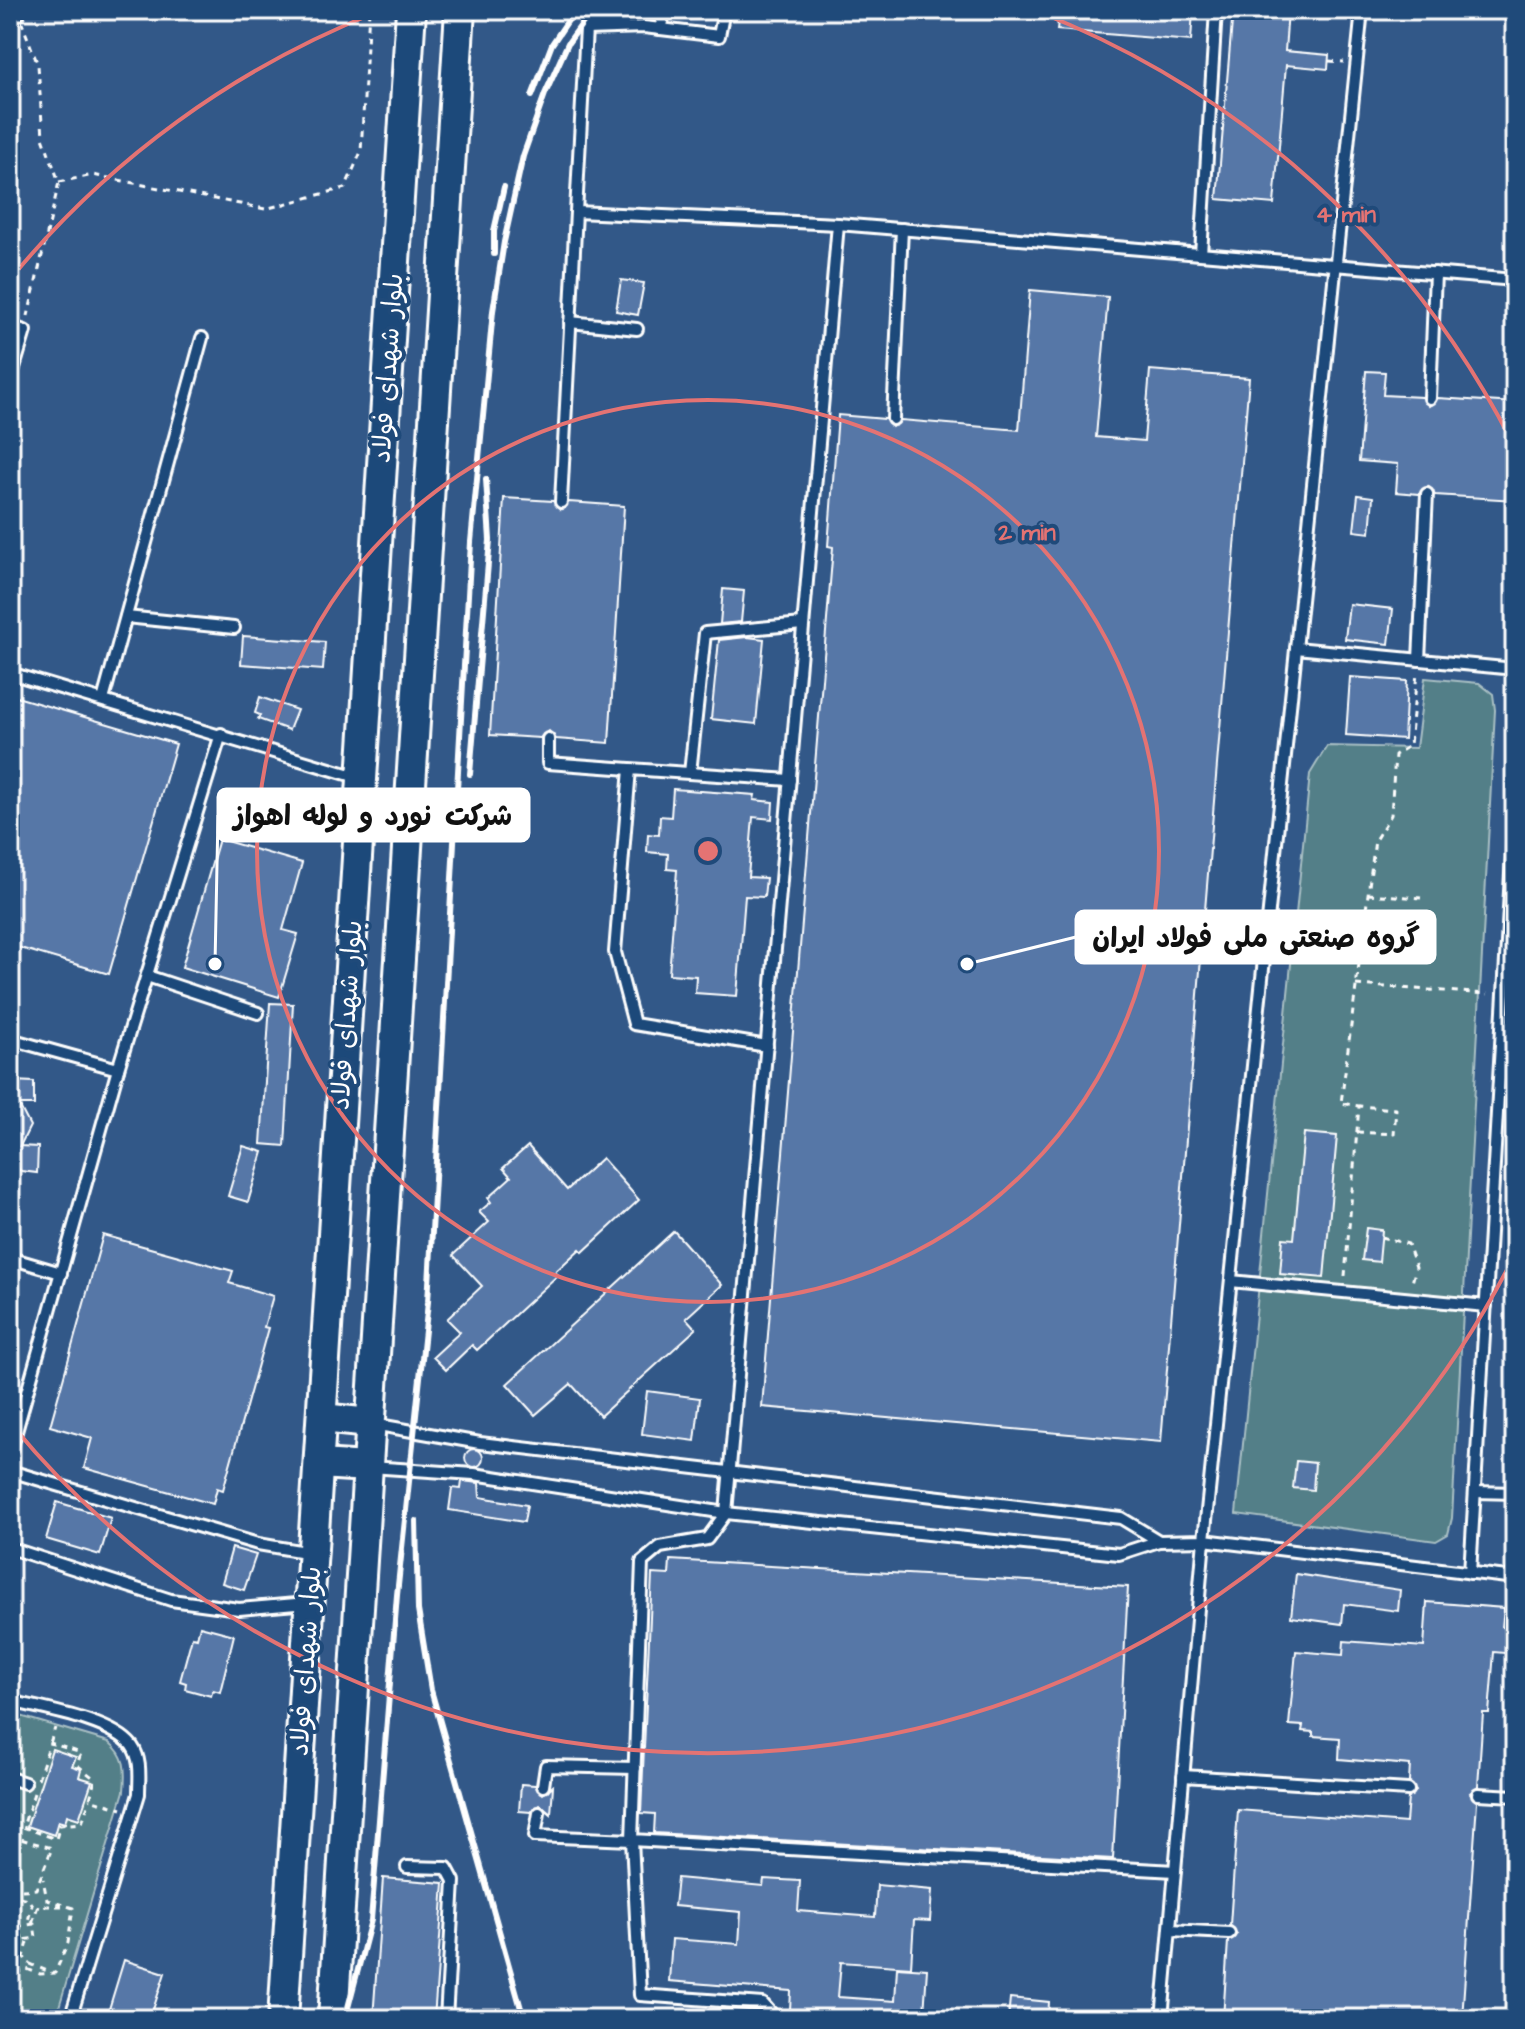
<svg xmlns="http://www.w3.org/2000/svg" width="1525" height="2029" viewBox="0 0 1525 2029" font-family="'Architects Daughter','Playpen Sans Arabic',sans-serif">
<style>
.built{fill:#305888}
.green{fill:#537f88;stroke:#a9bfc4;stroke-width:2}
.building{fill:#5677a7;stroke:#fff;stroke-width:2}
.lines{fill:none;stroke-linecap:round;stroke-linejoin:round}
.lane-casing{stroke:#fff;stroke-width:16}
.secondary-casing{stroke:#fff;stroke-width:34}
.path{stroke:#fff;stroke-width:3;stroke-dasharray:6 6;stroke-linecap:butt}
.lane{stroke:#1f4a7a;stroke-width:10}
.secondary{stroke:#1f4a7a;stroke-width:28}
.rail{stroke:#fff;stroke-width:6}
.ring{fill:none;stroke:#e47373;stroke-width:4}
.labels{text-anchor:middle;dominant-baseline:central;stroke-width:8;stroke-linejoin:round;paint-order:stroke}
.street-label{font-size:26px;fill:#fff;stroke:#1f4a7a}
.centre{fill:#e47373;stroke:#1f4a7a;stroke-width:4}
.ring-label{font-size:24px;text-anchor:middle;font-weight:bold;fill:#e47373;stroke:#1f4a7a;stroke-width:8;stroke-linejoin:round;paint-order:stroke}
.leader{fill:none;stroke:#fff;stroke-width:3}
.callout-dot{fill:#fff;stroke:#1f4a7a;stroke-width:3}
.callout{fill:#fff;stroke:#fff;stroke-width:3}
.callout-label{font-size:28px;text-anchor:middle;font-weight:bold;fill:#111}
</style>
<rect width="100%" height="100%" fill="#1f4a7a"/>
<filter id="ink" filterUnits="userSpaceOnUse"><feTurbulence type="fractalNoise" baseFrequency=".0125" numOctaves="2"/><feDisplacementMap in="SourceGraphic" scale="16" xChannelSelector="R" yChannelSelector="G"/><feConvolveMatrix kernelMatrix="1 2 1 2 8 2 1 2 1" color-interpolation-filters="sRGB"/></filter>
<g filter="url(#ink)">
<!-- built -->
<rect class="built" x="10" y="10" width="1505" height="2009"/>
<!-- green -->
<g class="green">
<polygon points="1425,678 1479,683 1493,694 1495,710 1452,1518 1448,1534 1436,1541 1236,1514 1310,774 1327,746 1416,748"/>
<path d="M10,1713L109,1742C126,1756 126,1769 124,1791L56,2017L51,2019L10,2011Z"/>
</g>
<!-- building -->
<g class="building">
<polygon points="1059,10 1193,10 1191,41 1057,30"/>
<polygon points="1233,10 1288,10 1285,51 1329,55 1328,69 1286,65 1274,204 1217,199"/>
<polygon points="621,280 644,283 638,315 616,311"/>
<polygon points="1030,290 1108,297 1096,437 1144,441 1150,370 1249,378 1161,1442 762,1407 833,547 828,546 838,415 885,419 892,427 901,420 1019,430"/>
<polygon points="1366,371 1385,372 1383,395 1422,397 1429,406 1438,398 1515,403 1515,500 1435,495 1428,486 1419,494 1396,492 1398,464 1359,461"/>
<polygon points="1358,495 1373,497 1370,533 1354,531"/>
<polygon points="504,498 553,501 560,510 569,502 624,506 609,743 556,739 549,731 540,738 490,735"/>
<polygon points="723,589 744,591 741,622 720,624"/>
<polygon points="1349,604 1393,609 1389,644 1345,639"/>
<polygon points="243,636 325,642 323,670 241,664"/>
<polygon points="747,637 764,639 756,724 711,719 719,640"/>
<polygon points="1350,677 1407,681 1404,739 1346,735"/>
<polygon points="10,695 176,744 109,974 10,945"/>
<polygon points="260,697 297,710 289,730 258,719 260,715 255,713"/>
<polygon points="673,789 755,795 754,800 773,802 772,819 753,817 748,877 766,878 764,897 745,896 737,996 695,993 696,976 669,974 677,870 667,869 668,854 647,852 648,834 659,835 660,816 671,817"/>
<polygon points="219,839 302,863 283,930 298,934 279,997 182,967"/>
<polygon points="270,1003 293,1004 285,1146 261,1144"/>
<polygon points="13,1081 34,1082 34,1105 19,1105 30,1126 20,1146 38,1147 37,1173 21,1171 15,1166 15,1156 10,1166 10,1086 13,1092"/>
<polygon points="1304,1133 1337,1136 1324,1278 1280,1274 1283,1238 1294,1239"/>
<polygon points="243,1146 263,1152 248,1202 228,1196"/>
<polygon points="528,1146 567,1190 602,1158 639,1200 583,1252 580,1249 555,1272 558,1275 477,1350 472,1345 446,1370 433,1357 460,1332 447,1319 482,1286 453,1255 489,1222 479,1212 491,1202 488,1198 511,1177 503,1168"/>
<polygon points="1366,1228 1382,1230 1379,1262 1362,1260"/>
<polygon points="674,1231 722,1285 686,1318 696,1329 600,1416 571,1384 535,1415 507,1384"/>
<polygon points="103,1235 233,1271 229,1283 273,1296 264,1327 268,1328 223,1490 217,1488 213,1504 84,1468 92,1438 50,1426"/>
<polygon points="647,1391 700,1398 695,1441 642,1434"/>
<circle cx="474" cy="1458" r="9"/>
<polygon points="1296,1461 1315,1463 1313,1490 1293,1488"/>
<polygon points="462,1481 479,1483 480,1497 527,1505 524,1522 449,1510 452,1488 461,1489"/>
<polygon points="57,1502 111,1518 100,1555 46,1539"/>
<polygon points="232,1548 256,1555 244,1590 222,1583"/>
<polygon points="670,1560 1128,1587 1113,1859 654,1833 655,1814 641,1813 652,1574 669,1575"/>
<polygon points="1296,1574 1400,1590 1398,1611 1344,1604 1342,1624 1291,1617"/>
<polygon points="1427,1602 1504,1608 1502,1627 1515,1628 1515,1654 1494,1652 1489,1713 1483,1713 1478,1786 1470,1793 1477,1802 1462,2019 1223,2019 1228,1941 1237,1934 1230,1925 1238,1810 1406,1823 1408,1798 1416,1791 1409,1782 1410,1765 1339,1759 1340,1738 1313,1736 1313,1732 1302,1731 1303,1726 1289,1725 1296,1651 1343,1655 1344,1641 1424,1647"/>
<polygon points="200,1626 234,1635 220,1692 213,1690 211,1696 185,1689 186,1683 180,1681 192,1637 197,1638"/>
<polygon points="52,1749 76,1757 72,1766 81,1769 79,1777 92,1781 79,1819 67,1815 65,1823 58,1821 54,1835 27,1826"/>
<polygon points="521,1784 535,1785 543,1794 553,1786 551,1814 540,1805 531,1812 519,1811"/>
<polygon points="383,1878 444,1883 434,2019 373,2019"/>
<polygon points="677,1878 763,1886 764,1879 800,1881 798,1911 875,1917 877,1885 932,1890 930,1921 914,1920 911,1967 841,1962 838,1997 895,2001 897,1967 927,1969 924,2014 899,2013 899,2018 881,2019 790,2010 791,1991 669,1981 672,1939 739,1944 741,1912 674,1906"/>
<polygon points="124,1960 165,1973 150,2019 106,2019"/>
<polygon points="1010,1998 1049,2002 1048,2019 1008,2019"/>
</g>
<g class="lines">
<defs>
<g id="lane">
<polyline points="587,10 576,212 838,224"/>
<polyline points="586,29 644,27 719,36 724,10"/>
<polyline points="660,29 665,10"/>
<polyline points="1201,254 1216,10"/>
<polyline points="570,322 637,329"/>
<polyline points="10,326 25,331 10,381"/>
<polyline points="1430,398 1435,273"/>
<polyline points="893,419 902,229"/>
<polyline points="561,502 576,212"/>
<polyline points="126,617 234,628"/>
<polyline points="1296,648 1515,669"/>
<polyline points="1419,660 1427,494"/>
<polyline points="10,673 360,778"/>
<polyline points="103,700 202,338"/>
<polyline points="548,739 548,763 630,769"/>
<polyline points="690,773 705,633 803,624"/>
<polyline points="147,976 258,1013"/>
<polyline points="10,1039 118,1069"/>
<polyline points="767,1046 634,1024 615,952 630,769 790,780"/>
<polyline points="10,1258 61,1273"/>
<polyline points="1231,1281 1486,1306"/>
<polyline points="10,1453 118,1069 221,734"/>
<polyline points="370,1467 474,1474 726,1513 1119,1554 1159,1541 1121,1518 480,1443 373,1424"/>
<polyline points="10,1471 258,1544 311,1553"/>
<polyline points="1475,1492 1515,1493"/>
<polyline points="1159,1541 1204,1540 1362,10"/>
<polyline points="10,1548 171,1600 239,1609 307,1603"/>
<polyline points="1470,1573 1515,806"/>
<path d="M10,1701C42,1709 112,1720 132,1746C142,1760 139,1778 139,1794L70,2019"/>
<polyline points="1183,1776 1408,1790"/>
<polyline points="10,1778 25,1783"/>
<polyline points="543,1786 546,1766 635,1768"/>
<polyline points="1478,1794 1515,1796"/>
<polyline points="539,1813 535,1836 632,1840 640,1995 763,2004 776,2019"/>
<polyline points="407,1867 447,1868 454,1881 446,2019"/>
<polyline points="1175,1871 632,1840 642,1562 660,1547 707,1539 726,1513 838,224 1515,280"/>
<polyline points="1170,1930 1229,1933"/>
<polyline points="1162,2019 1204,1540 1515,1578"/>
</g>
<g id="secondary">
<polyline points="322,1418 370,1423"/>
<polyline points="319,1464 368,1467"/>
<polyline points="283,2019 411,10"/>
<polyline points="333,2019 460,10"/>
</g>
</defs>
<!-- lane casing -->
<use href="#lane" class="lane-casing"/>
<!-- secondary casing -->
<use href="#secondary" class="secondary-casing"/>
<!-- path -->
<g class="path">
<polyline points="17,10 38,65 43,137 59,182 28,316"/>
<polyline points="21,20 34,10"/>
<polyline points="1329,61 1344,62"/>
<polyline points="59,182 93,175 265,209 345,188 361,152 369,10"/>
<polyline points="1368,894 1421,898"/>
<polyline points="1282,935 1362,944"/>
<polyline points="1356,985 1488,994"/>
<polyline points="1357,1132 1394,1134 1396,1109 1359,1106"/>
<polyline points="1381,1237 1408,1244 1416,1267 1412,1283"/>
<polyline points="1345,1276 1359,1106 1341,1103 1375,840 1391,815 1395,755 1410,745 1417,673"/>
<polyline points="50,1743 55,1728"/>
<polyline points="38,1779 50,1743 81,1753 77,1765 95,1779 90,1799 122,1809"/>
<polyline points="34,1793 23,1827 56,1839 60,1825 82,1823 90,1799"/>
<polyline points="10,1836 52,1848 36,1889 10,1891"/>
<polyline points="10,1891 15,1896 28,1899 32,1905 28,1921"/>
<polyline points="32,1923 38,1906 63,1906"/>
<polyline points="28,1942 24,1957 28,1963 47,1971"/>
<polyline points="10,1959 18,1956 22,1940 20,1926 34,1924 36,1938 22,1940"/>
<polyline points="10,1966 14,1971 12,1987 19,1972 27,1969 40,1974 55,1973 68,1943 73,1908 47,1900 43,1879"/>
<polyline points="10,1995 12,1987"/>
</g>
<!-- lane -->
<use href="#lane" class="lane"/>
<!-- secondary -->
<use href="#secondary" class="secondary"/>
<!-- rail -->
<g class="rail">
<polyline points="532,96 552,44 575,10"/>
<polyline points="494,254 494,231 504,187"/>
<polyline points="470,774 490,540 486,479"/>
<polyline points="416,1521 418,1610 431,1690 524,2019"/>
<polyline points="345,2019 371,1920 397,1595 428,1302 471,542 493,311 504,242 523,156 545,94 568,43 592,10"/>
</g>
</g>
</g>
<!-- distance rings -->
<g class="ring">
<circle cx="708" cy="851" r="451"/>
<path d="M1512 1260A902 902 0 0 1 12 1425M12 277A902 902 0 0 1 377 12M1039 12A902 902 0 0 1 1512 442"/>
</g>
<g class="labels">
<!-- street labels -->
<g class="street-label">
<text transform="translate(388 368) rotate(-86)">بلوار شهدای فولاد</text>
<text transform="translate(347 1015) rotate(-86)">بلوار شهدای فولاد</text>
<text transform="translate(306 1661) rotate(-86)">بلوار شهدای فولاد</text>
</g>
</g>
<circle cx="708" cy="851" r="12" class="centre"/>
<g class="ring-label">
<text x="1346" y="222">4 min</text>
<text x="1027" y="540">2 min</text>
</g>
<!-- callouts -->
<path class="leader" d="M215 964L218 815M967 964L1076 937"/>
<g class="callout-dot">
<circle cx="215" cy="964" r="8"/>
<circle cx="967" cy="964" r="8"/>
</g>
<g class="callout">
<rect x="218" y="789" width="311" height="52" rx="8"/>
<rect x="1076" y="911" width="359" height="52" rx="8"/>
</g>
<g class="callout-label">
<text x="373" y="825">شرکت نورد و لوله اهواز</text>
<text x="1256" y="947">گروه صنعتی ملی فولاد ایران</text>
</g>
<!-- margin -->
<rect width="1525" height="2029" fill="none" stroke="#1f4a7a" stroke-width="40"/>
<rect x="20" y="20" width="1485" height="1989" fill="none" stroke="#fff" stroke-width="3" filter="url(#ink)"/>
</svg>
